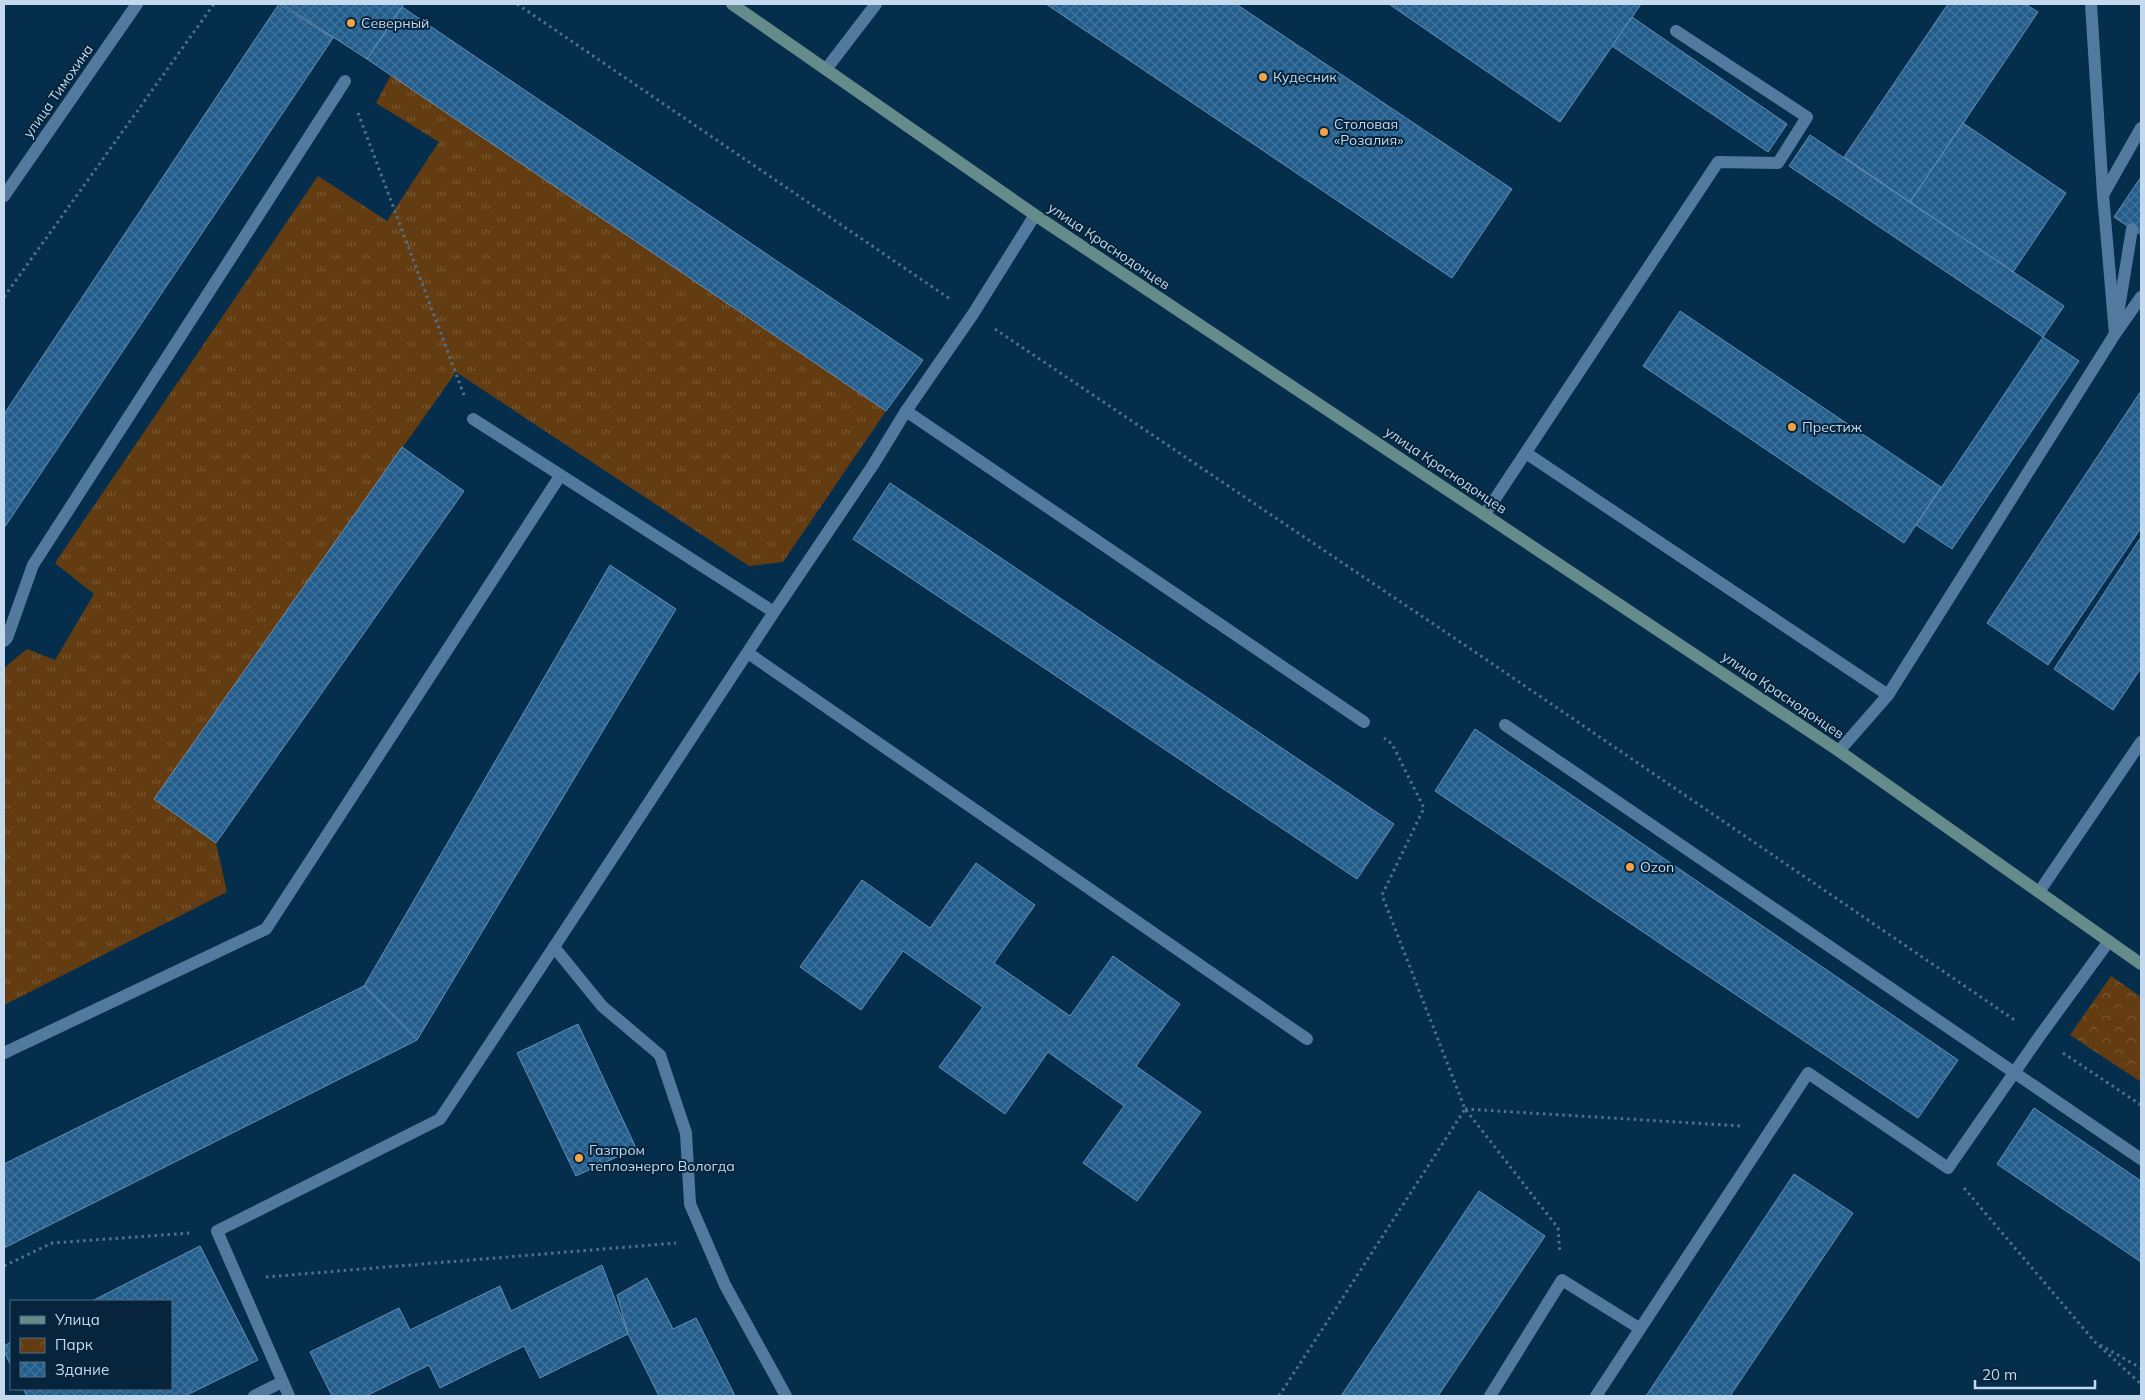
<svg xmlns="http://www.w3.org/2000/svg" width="2145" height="1400" viewBox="0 0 2145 1400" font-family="Mulish,sans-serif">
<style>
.grass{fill:url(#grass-tufts)}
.park{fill:url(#park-crowns)}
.building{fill:url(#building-cross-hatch);stroke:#668eb2}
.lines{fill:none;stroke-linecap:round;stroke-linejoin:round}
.path{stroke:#4f718b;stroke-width:3;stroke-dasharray:2.5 4;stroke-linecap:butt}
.service{stroke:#537a9e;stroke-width:12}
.minor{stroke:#537a9e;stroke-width:12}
.secondary{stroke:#668b8b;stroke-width:12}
.poi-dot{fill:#f5a345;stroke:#06243b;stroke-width:2}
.labels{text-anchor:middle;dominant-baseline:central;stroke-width:4;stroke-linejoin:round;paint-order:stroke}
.poi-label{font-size:14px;fill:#c4d9ed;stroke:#06243b;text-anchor:start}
.street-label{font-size:14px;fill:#c4d9ed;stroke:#06243b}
</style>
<defs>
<pattern id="grass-tufts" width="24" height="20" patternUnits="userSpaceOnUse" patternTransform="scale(1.25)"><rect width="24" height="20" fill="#633d11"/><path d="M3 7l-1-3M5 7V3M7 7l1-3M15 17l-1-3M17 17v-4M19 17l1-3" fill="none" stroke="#785834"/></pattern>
<pattern id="park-crowns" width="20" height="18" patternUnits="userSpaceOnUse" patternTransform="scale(1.25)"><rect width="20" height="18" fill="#633d11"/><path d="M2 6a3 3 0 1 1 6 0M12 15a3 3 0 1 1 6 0" fill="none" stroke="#785834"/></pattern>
<pattern id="building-cross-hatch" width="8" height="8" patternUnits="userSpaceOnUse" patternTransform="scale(1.25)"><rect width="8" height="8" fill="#235d8c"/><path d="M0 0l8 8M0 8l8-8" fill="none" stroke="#41749c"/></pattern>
</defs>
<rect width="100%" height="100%" fill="#052e4d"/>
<!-- grass -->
<polygon class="grass" points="391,75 886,411 783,562 749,566 456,372 154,799 216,843 227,892 4,1005 4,668 27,649 55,660 94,594 55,563 318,176 387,221 439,142 376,103"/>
<!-- park -->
<polygon class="park" points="2111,976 2141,997 2141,1082 2070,1035"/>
<!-- building -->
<g class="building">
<polygon points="279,4 333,38 4,528 4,414"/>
<polygon points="282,4 404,4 367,59"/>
<polygon points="1046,4 1236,4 1512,189 1452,278"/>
<polygon points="1389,4 1641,4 1560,122"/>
<polygon points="1948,4 2025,4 2038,12 1910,202 1844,157"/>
<polygon points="402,7 923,360 886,411 367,59"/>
<polygon points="1632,17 1787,124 1768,152 1612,46"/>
<polygon points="1963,123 2066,193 2013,272 1910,202"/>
<polygon points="1810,135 2064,306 2043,337 1789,166"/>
<polygon points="2141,177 2141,235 2114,217"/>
<polygon points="1680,311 1941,487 1904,543 1643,366"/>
<polygon points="2043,337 2079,361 1952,549 1916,525"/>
<polygon points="2141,391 2141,528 2048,665 1987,623"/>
<polygon points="402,447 464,491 216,843 154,799"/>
<polygon points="890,483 1394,824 1357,879 853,539"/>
<polygon points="2141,537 2141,668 2113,710 2054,669"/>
<polygon points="610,565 676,609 417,1040 364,986"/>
<polygon points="1475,729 1958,1060 1918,1118 1435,791"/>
<polygon points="976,863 1035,905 994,963 1070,1016 1113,956 1180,1004 1136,1066 1201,1112 1137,1201 1083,1163 1124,1106 1048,1052 1005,1114 939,1067 983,1007 903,951 861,1010 800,967 862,880 930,928"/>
<polygon points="364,986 417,1040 4,1248 4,1164"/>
<polygon points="578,1024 636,1148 576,1176 517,1053"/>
<polygon points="2034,1108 2141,1181 2141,1262 1997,1164"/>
<polygon points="1794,1174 1853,1213 1730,1396 1646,1396"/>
<polygon points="1479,1191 1545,1236 1438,1396 1341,1396"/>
<polygon points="200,1246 258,1360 185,1396 27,1396 23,1389 171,1389 171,1301 92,1301"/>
<polygon points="602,1265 628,1334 540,1378 524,1346 440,1388 429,1365 366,1396 332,1396 310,1352 399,1308 410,1330 500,1286 511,1311"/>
<polygon points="647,1278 673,1329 696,1318 735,1396 659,1396 628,1334 617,1295"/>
<polygon points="11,1342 11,1366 4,1351 4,1346"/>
</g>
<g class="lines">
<!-- path -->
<g class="path">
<polyline points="517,4 950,299"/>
<polyline points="358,113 464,395"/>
<polyline points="4,297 214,4"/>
<polyline points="995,329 1481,656 2016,1021"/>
<polyline points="2063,1053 2141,1105"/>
<polyline points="1465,1109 1742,1126"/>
<polyline points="1466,1110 1558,1228 1560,1254"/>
<polyline points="1964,1188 2095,1342 2141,1384"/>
<polyline points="4,1266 52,1243 190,1233"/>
<polyline points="266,1277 676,1243"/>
<polyline points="2100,1345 2141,1368"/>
<polyline points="1279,1396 1465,1109 1382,895 1424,808 1392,744 1384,738"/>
</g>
<!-- service -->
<g class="service">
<polyline points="2091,4 2103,195"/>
<polyline points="827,68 876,4"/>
<polyline points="1035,215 973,314 906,411 1364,722"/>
<polyline points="2118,314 2132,229"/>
<polyline points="2115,334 2103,195 2141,128"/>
<polyline points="473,419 774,612"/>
<polyline points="1526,453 1888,695"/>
<polyline points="1485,514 1718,162 1778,163 1807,117 1676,31"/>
<polyline points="4,641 7,638 33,565 345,81"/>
<polyline points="748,653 1307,1039"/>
<polyline points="1505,725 2141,1159"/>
<polyline points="1839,751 1888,695 2115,334 2141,297"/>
<polyline points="2039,892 2141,742"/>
<polyline points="554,947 774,612 873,465 906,411"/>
<polyline points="4,1053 266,929 560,476"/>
<polyline points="254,1396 282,1382"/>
<polyline points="289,1396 217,1231 440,1119 554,947 602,1006 660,1055 686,1133 690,1204 725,1285 786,1396"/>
<polyline points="1490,1396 1562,1280 1639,1328"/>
<polyline points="1596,1396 1808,1073 1948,1168 2039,1037 2109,941"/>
</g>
<!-- minor -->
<polyline class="minor" points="4,196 137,4"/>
<!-- secondary -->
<polyline class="secondary" points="732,4 1035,215 1839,751 2141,964"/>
</g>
<!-- markers -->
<g class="poi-dot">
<circle cx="351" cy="23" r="5"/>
<circle cx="1263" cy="77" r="5"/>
<circle cx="1324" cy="132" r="5"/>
<circle cx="1792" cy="427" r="5"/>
<circle cx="1630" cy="867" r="5"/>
<circle cx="579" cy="1158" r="5"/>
</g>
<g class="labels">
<!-- poi labels -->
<g class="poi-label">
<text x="361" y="23">Северный</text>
<text x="1273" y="77">Кудесник</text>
<text x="1334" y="124">Столовая<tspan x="1334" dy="16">«Розалия»</tspan></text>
<text x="1802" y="427">Престиж</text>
<text x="1640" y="867">Ozon</text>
<text x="589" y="1150">Газпром<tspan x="589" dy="16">теплоэнерго Вологда</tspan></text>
</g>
<!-- street labels -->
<g class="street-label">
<text transform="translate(58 91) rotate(-55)">улица Тимохина</text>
<text transform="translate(1109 246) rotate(34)">улица Краснодонцев</text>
<text transform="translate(1446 470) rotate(34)">улица Краснодонцев</text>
<text transform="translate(1783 695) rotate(34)">улица Краснодонцев</text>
</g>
</g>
<!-- border -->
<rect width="2145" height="1400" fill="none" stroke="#c4d9ed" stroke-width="10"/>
<!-- legend -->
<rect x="10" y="1300" width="162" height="90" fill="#06243b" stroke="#526c82"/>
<rect x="20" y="1316" width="25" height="8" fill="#668b8b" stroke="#526c82"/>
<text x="55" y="1325" font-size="15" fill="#c4d9ed">Улица</text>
<rect x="20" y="1338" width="25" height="15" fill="url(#park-crowns)" stroke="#526c82"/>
<text x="55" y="1350" font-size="15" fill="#c4d9ed">Парк</text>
<rect x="20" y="1362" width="25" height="15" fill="url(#building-cross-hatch)" stroke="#526c82"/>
<text x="55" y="1375" font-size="15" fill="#c4d9ed">Здание</text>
<!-- scale -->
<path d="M1975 1380v8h120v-8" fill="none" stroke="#c4d9ed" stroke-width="2.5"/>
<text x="1982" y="1380" font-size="15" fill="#c4d9ed" stroke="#06243b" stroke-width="4" paint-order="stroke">20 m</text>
</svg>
